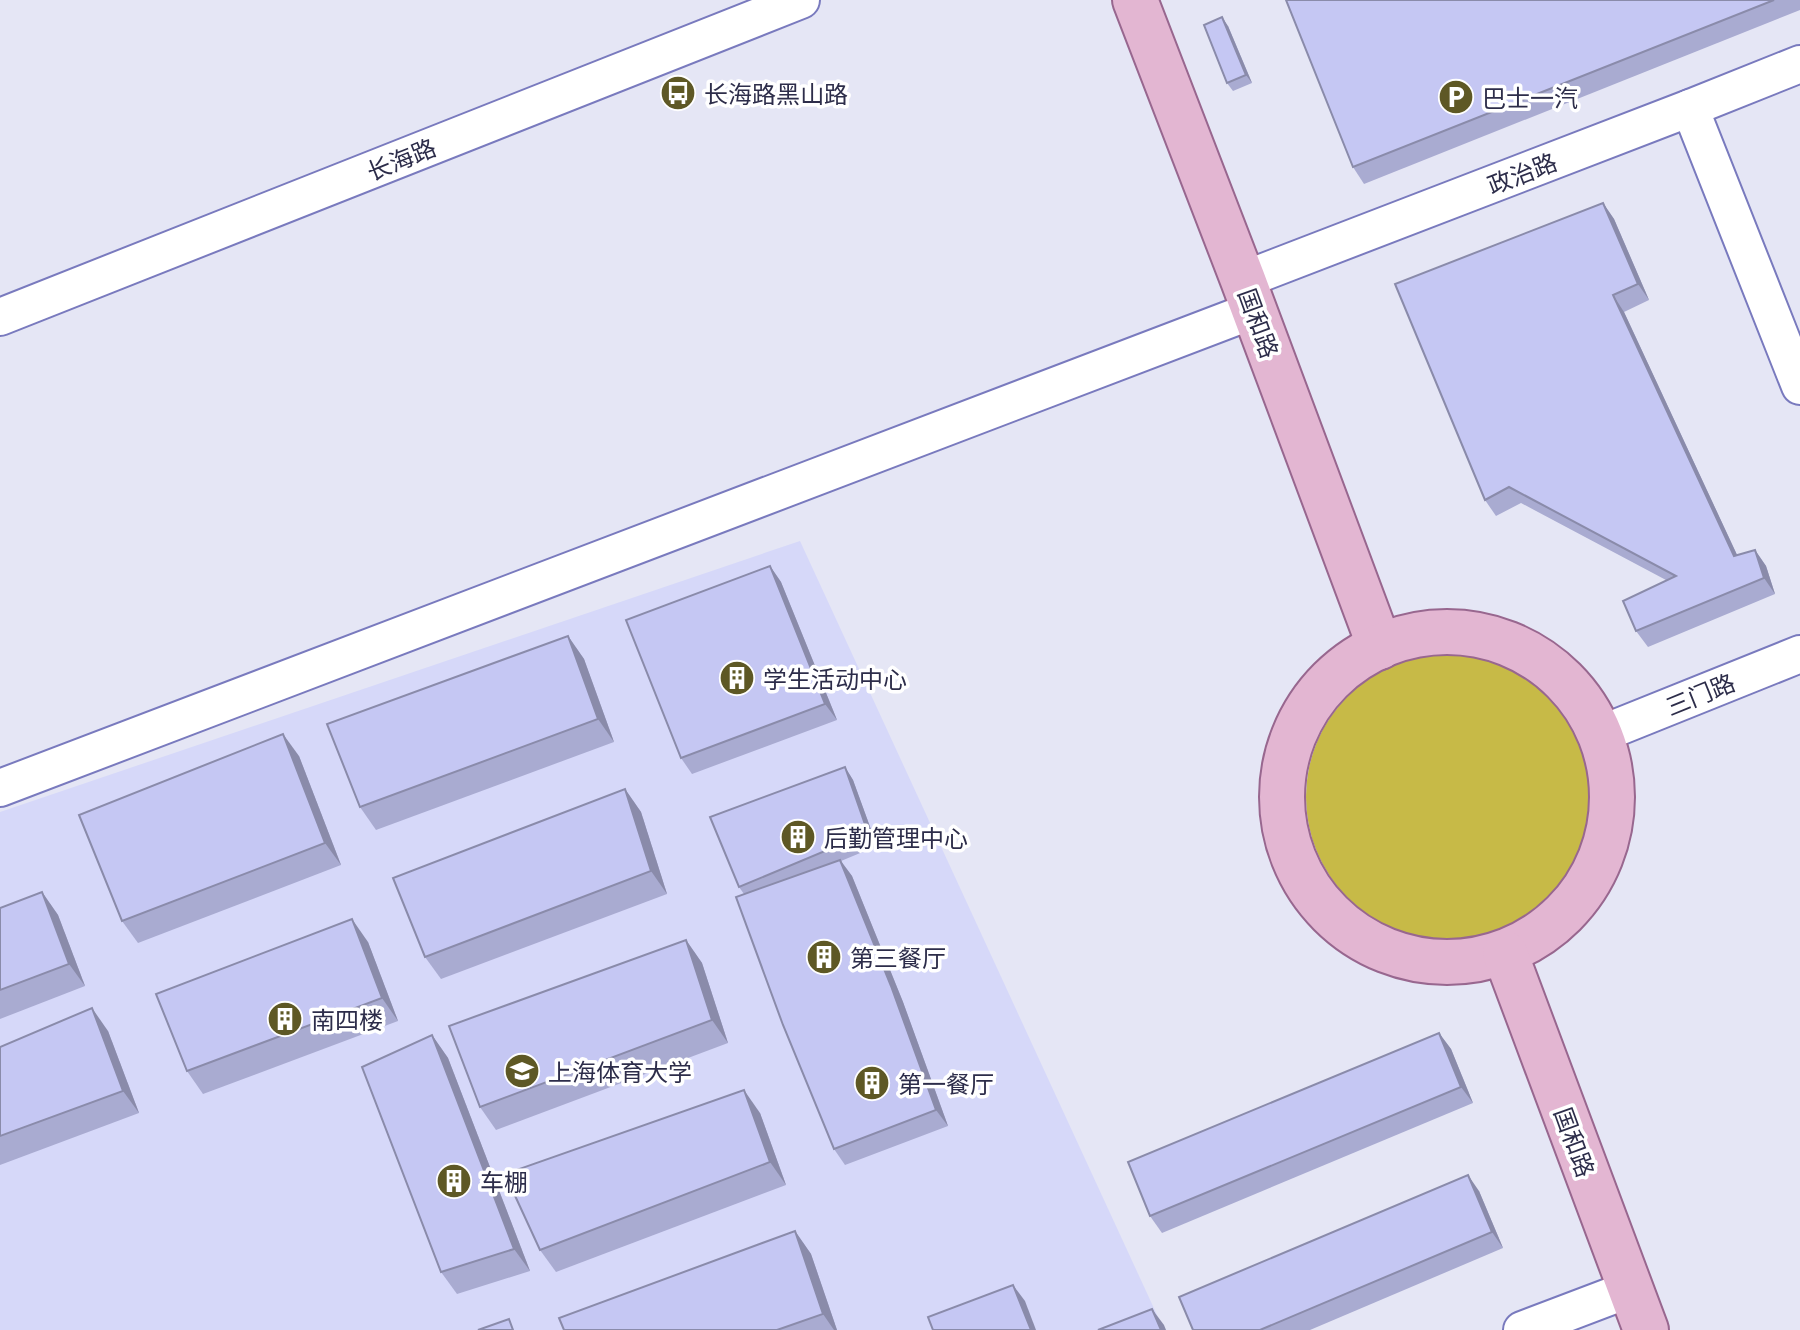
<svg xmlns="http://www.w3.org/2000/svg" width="1800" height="1330" viewBox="0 0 1800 1330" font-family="'Noto Serif','Noto Sans SC',serif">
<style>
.built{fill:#d6d8f9}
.green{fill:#c7ba47}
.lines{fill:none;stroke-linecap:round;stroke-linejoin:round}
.minor-casing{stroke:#797abe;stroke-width:40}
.major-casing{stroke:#98678f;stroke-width:48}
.minor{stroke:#fff;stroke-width:36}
.major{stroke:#e3b6d2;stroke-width:44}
.wall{fill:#a9abd1}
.shaded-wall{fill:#8a8baa}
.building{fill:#c5c7f3;stroke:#8a8baa;stroke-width:2}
.labels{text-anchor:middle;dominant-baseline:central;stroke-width:7;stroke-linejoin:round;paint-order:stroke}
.poi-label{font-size:24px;fill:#2d2d4a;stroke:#fff;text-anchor:start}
.street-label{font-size:24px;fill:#2d2d4a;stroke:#fff}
</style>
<rect width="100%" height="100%" fill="#e5e6f5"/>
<!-- built -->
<polygon class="built" points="800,541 1164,1330 0,1330 0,812"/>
<!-- green -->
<circle class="green" cx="1449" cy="797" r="143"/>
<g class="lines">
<defs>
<g id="minor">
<polyline points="1690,108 1800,386"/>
<polyline points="1243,280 1690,108 1800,64"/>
<polyline points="0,317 801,0"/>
<polyline points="1601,734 1800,654"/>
<polyline points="0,788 1254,310"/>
<polyline points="1522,1330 1630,1289"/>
</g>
<g id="major">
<polyline points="1135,0 1243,280 1380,647"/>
<circle cx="1447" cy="797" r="165"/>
<polyline points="1505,953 1646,1330"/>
</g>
</defs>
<!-- minor casing -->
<use href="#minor" class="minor-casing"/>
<!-- major casing -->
<use href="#major" class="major-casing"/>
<!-- minor -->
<use href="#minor" class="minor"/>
<!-- major -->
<use href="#major" class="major"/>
</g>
<!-- wall -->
<g class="wall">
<polygon points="1286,0 1800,0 1800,10 1364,184 1353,167"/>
<polygon points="1228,26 1252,83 1233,91 1227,83"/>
<polygon points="1603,203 1614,219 1649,300 1624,312 1737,555 1755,550 1766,566 1775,594 1648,647 1636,631 1666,580 1521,503 1496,516 1485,500"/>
<polygon points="770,566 781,582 837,720 692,774 681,758"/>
<polygon points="568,636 584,659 614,742 376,830 360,807"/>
<polygon points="299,756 341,865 138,943 122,921"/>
<polygon points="845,767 853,780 877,846 841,861 852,876 903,1002 948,1126 845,1165 834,1149 744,894 739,887"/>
<polygon points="625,789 641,812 667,894 441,979 425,957"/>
<polygon points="42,892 58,915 85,986 0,1019 0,908"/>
<polygon points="686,940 702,963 728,1043 496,1130 480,1107"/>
<polygon points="368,942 398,1021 203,1094 187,1071"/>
<polygon points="108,1031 139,1113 0,1165 0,1047"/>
<polygon points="1439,1033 1451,1049 1473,1103 1162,1233 1150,1216"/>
<polygon points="432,1035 448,1058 530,1271 457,1294 441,1272"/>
<polygon points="760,1113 786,1185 556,1272 540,1250"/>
<polygon points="1479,1191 1503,1248 1310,1330 1193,1330"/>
<polygon points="795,1231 811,1254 837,1330 564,1330"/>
</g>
<!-- shaded-wall -->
<g class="shaded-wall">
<polygon points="1222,17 1228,26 1252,83 1246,75"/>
<polygon points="1603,203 1614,219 1649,300 1638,284"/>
<polygon points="1613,295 1624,312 1745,572 1734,556"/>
<polygon points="1755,550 1766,566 1775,594 1764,578"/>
<polygon points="770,566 781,582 837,720 825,704"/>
<polygon points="568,636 584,659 614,742 598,719"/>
<polygon points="283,734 299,756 341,865 325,843"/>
<polygon points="845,767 853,780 877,846 868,833"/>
<polygon points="625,789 641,812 667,894 651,871"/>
<polygon points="840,860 852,876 903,1002 948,1126 936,1110"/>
<polygon points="42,892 58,915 85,986 69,964"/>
<polygon points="352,919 368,942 398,1021 382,998"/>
<polygon points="686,940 702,963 728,1043 712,1020"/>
<polygon points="92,1008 108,1031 139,1113 123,1091"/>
<polygon points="1439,1033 1451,1049 1473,1103 1461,1087"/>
<polygon points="432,1035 448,1058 530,1271 514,1249"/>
<polygon points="744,1090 760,1113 786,1185 770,1162"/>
<polygon points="1468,1175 1479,1191 1503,1248 1492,1232"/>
<polygon points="795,1231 811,1254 837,1330 834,1330 823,1314"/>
<polygon points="1013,1285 1025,1301 1036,1330 1031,1330"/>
<polygon points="1152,1309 1164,1325 1166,1330 1161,1330"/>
</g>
<!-- building -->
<g class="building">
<polygon points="1286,0 1774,0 1353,167"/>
<polygon points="1222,17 1246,75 1227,83 1204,25"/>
<polygon points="1603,203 1638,284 1613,295 1734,556 1755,550 1764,578 1636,631 1623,601 1676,576 1509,487 1485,500 1395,284"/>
<polygon points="770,566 825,704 681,758 626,620"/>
<polygon points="568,636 598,719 360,807 327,724"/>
<polygon points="283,734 325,843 122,921 79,815"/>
<polygon points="845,767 868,833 739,887 710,817"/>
<polygon points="625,789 651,871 425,957 393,878"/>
<polygon points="840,860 891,986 936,1110 834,1149 783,1025 736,897"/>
<polygon points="42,892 69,964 0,990 0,908"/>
<polygon points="352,919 382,998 187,1071 156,994"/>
<polygon points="686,940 712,1020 480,1107 449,1026"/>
<polygon points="92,1008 123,1091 0,1136 0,1047"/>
<polygon points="1439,1033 1461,1087 1150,1216 1128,1162"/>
<polygon points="432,1035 514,1249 441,1272 362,1067"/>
<polygon points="744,1090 770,1162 540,1250 505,1174"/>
<polygon points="1468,1175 1492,1232 1260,1330 1193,1330 1179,1297"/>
<polygon points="795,1231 823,1314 777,1330 564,1330 559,1318"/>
<polygon points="1013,1285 1031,1330 933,1330 928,1317"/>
<polygon points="1152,1309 1161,1330 1098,1330"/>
<polygon points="509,1319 513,1330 478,1330"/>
</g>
<!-- icons -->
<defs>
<symbol id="bus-disc" viewBox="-11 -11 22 22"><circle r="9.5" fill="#5e5825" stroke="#fff"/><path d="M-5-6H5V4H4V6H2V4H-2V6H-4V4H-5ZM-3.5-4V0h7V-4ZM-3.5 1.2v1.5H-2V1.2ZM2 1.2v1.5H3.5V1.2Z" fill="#fff"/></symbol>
<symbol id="parking-disc" viewBox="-11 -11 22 22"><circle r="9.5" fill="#5e5825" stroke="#fff"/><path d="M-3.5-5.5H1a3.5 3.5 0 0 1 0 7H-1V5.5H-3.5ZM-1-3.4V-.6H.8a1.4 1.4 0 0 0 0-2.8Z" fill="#fff"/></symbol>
<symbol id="building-disc" viewBox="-11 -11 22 22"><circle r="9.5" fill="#5e5825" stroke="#fff"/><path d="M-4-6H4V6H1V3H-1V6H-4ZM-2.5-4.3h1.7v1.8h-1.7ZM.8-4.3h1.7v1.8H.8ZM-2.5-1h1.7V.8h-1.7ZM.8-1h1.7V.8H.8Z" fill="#fff"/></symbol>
<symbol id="university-disc" viewBox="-11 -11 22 22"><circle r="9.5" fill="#5e5825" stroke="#fff"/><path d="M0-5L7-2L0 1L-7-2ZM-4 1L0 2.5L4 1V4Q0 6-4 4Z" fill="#fff"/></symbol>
</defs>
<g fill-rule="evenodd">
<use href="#bus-disc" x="658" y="73" width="40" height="40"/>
<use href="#parking-disc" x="1436" y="77" width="40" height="40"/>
<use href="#building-disc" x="717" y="658" width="40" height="40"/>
<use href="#building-disc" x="778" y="817" width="40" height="40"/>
<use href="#building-disc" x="804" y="937" width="40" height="40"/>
<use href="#building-disc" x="265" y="999" width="40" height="40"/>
<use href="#university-disc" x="502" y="1051" width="40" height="40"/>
<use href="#building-disc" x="852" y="1063" width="40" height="40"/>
<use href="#building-disc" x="434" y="1161" width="40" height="40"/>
</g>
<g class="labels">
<!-- poi labels -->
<g class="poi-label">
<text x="704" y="93">长海路黑山路</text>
<text x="1482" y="97">巴士一汽</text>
<text x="763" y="678">学生活动中心</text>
<text x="824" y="837">后勤管理中心</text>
<text x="850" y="957">第三餐厅</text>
<text x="311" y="1019">南四楼</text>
<text x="548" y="1071">上海体育大学</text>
<text x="898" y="1083">第一餐厅</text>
<text x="480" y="1181">车棚</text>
</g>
<!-- street labels -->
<g class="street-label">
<text transform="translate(401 159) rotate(-22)">长海路</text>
<text transform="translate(1522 173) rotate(-21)">政治路</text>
<text transform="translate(1259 323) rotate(70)">国和路</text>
<text transform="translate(1700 694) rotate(-22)">三门路</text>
<text transform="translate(1575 1142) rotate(70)">国和路</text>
</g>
</g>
</svg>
